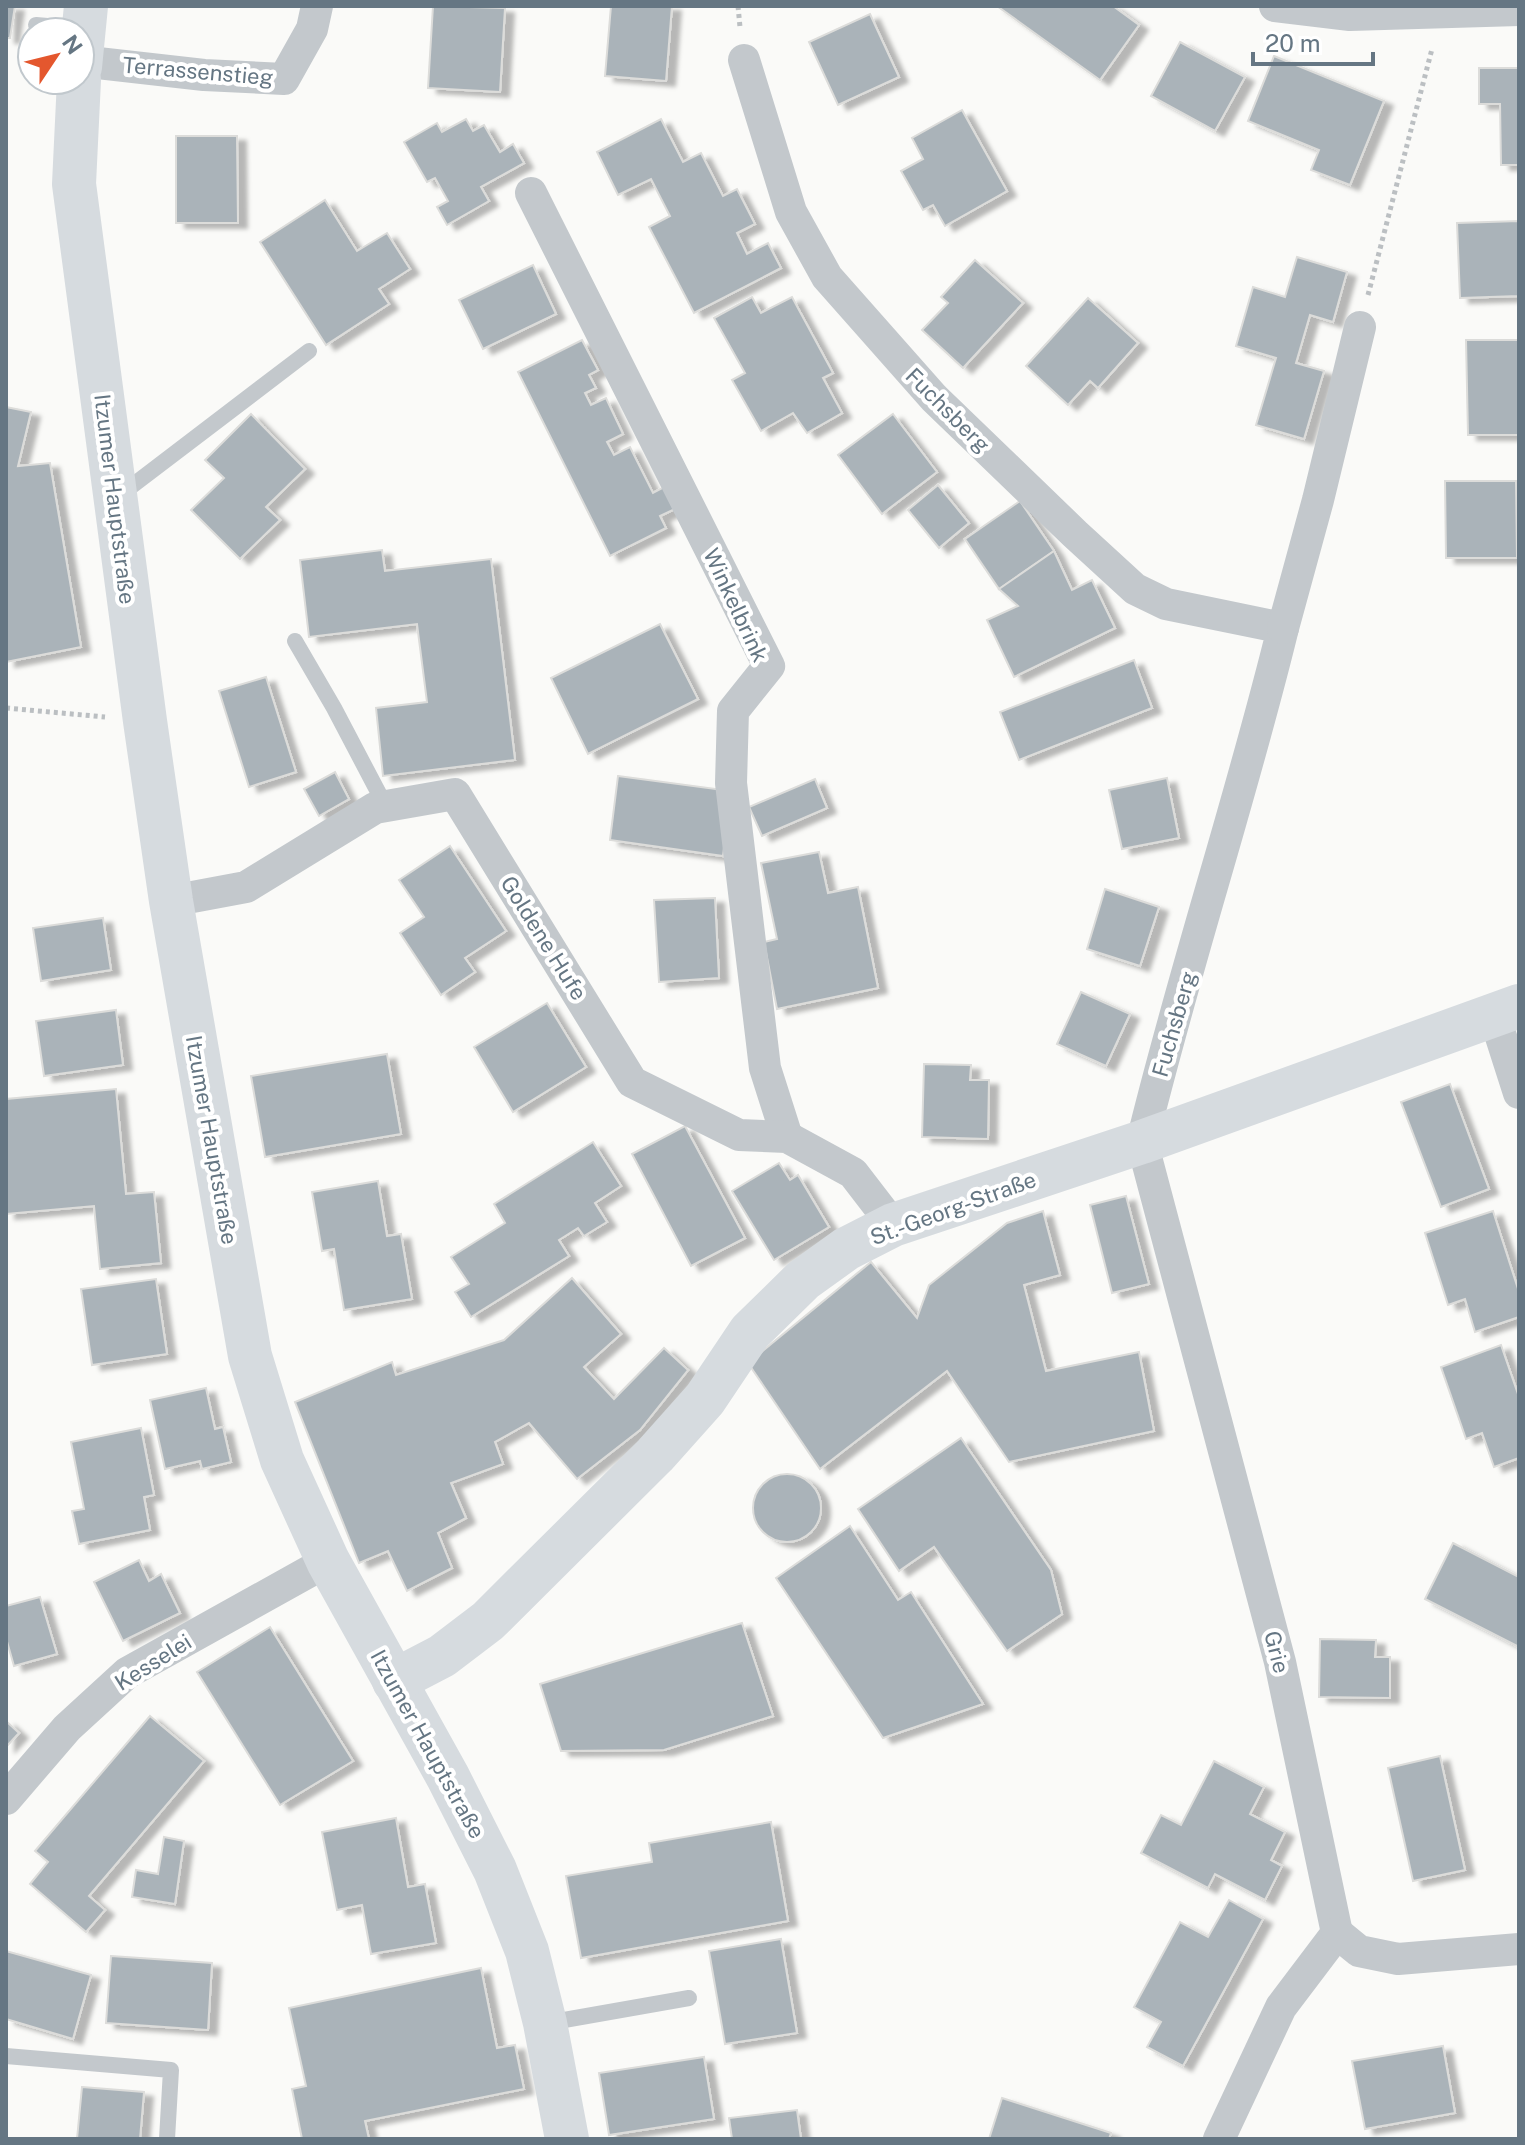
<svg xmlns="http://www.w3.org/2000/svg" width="1525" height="2145" viewBox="0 0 1525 2145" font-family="'Public Sans',sans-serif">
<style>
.building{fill:#aab3b9;stroke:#dcdcda;stroke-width:2;filter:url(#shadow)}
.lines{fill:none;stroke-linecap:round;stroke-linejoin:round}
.path{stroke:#bbbfc2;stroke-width:5;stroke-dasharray:4 4;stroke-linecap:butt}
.lane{stroke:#c3c8cc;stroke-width:16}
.street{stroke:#c3c8cc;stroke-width:32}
.secondary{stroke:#d6dbdf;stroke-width:44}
.labels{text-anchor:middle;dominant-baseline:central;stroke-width:8;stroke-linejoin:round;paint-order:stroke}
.street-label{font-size:22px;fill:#657683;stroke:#fff}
</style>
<defs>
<filter id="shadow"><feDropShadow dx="9" dy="5" stdDeviation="2" flood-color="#0004"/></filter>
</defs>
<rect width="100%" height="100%" fill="#fafaf8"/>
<!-- building -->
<g class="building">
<polygon points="6,6 15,6 10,38 6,38"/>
<polygon points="433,6 505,8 500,92 428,88"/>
<polygon points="611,6 672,6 666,81 605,76"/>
<polygon points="997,6 1113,6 1139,25 1100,80"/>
<polygon points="870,14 899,77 838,105 809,42"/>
<polygon points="1180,42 1245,77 1215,131 1151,96"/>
<polygon points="1274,56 1384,101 1350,185 1311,170 1319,150 1248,121"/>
<polygon points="1479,68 1519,68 1519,165 1501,165 1500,104 1479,104"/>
<polygon points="962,110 1007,191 945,226 933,205 923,210 901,171 923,159 912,138"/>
<polygon points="466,119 473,131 484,125 500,152 513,144 524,163 481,187 489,201 447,225 437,207 448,201 435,178 427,182 404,142 437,123 442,132"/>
<polygon points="661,119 683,162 701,153 723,196 737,189 755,224 737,233 747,254 768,243 781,268 694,313 649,227 670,216 651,179 618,195 597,152"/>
<polygon points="176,136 237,136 238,223 176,223"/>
<polygon points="325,200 357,251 387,233 410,269 379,289 389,304 326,345 260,242"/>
<polygon points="1519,221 1519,296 1460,298 1457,223"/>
<polygon points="1297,257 1347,272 1333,322 1310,315 1296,363 1324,371 1304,439 1256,425 1276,358 1236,346 1253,287 1285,297"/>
<polygon points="975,260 1023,303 963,368 922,330 948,303 941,297"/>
<polygon points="533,265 556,314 483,349 459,300"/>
<polygon points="752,297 761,313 792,297 833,373 823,378 842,413 807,433 793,413 761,431 732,380 745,373 714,318"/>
<polygon points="1088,298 1138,343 1098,388 1090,381 1068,405 1026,366"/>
<polygon points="582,340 598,370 589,375 596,388 585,393 591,405 606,398 623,434 607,442 614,455 630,447 653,493 664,487 675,509 660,516 666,528 610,556 518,372"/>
<polygon points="1466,340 1519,340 1519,435 1468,435"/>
<polygon points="6,407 31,412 18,466 50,463 81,647 6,662"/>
<polygon points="251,414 305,469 266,507 280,520 240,559 191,510 224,478 205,460"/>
<polygon points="893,414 937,472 882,514 838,455"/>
<polygon points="1445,481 1516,481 1517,558 1446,558"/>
<polygon points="938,485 969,523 939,548 908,510"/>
<polygon points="1020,501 1054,551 999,589 965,539"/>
<polygon points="382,550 385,571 491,559 515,760 383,776 376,708 427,702 417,624 309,637 300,560"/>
<polygon points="1054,551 1072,590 1092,580 1115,628 1014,677 987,620 1018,606 999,589"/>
<polygon points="660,624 698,699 588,754 551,678"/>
<polygon points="1134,660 1152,708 1019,760 1000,712"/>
<polygon points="266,677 296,772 249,787 219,691"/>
<polygon points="335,772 349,799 319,816 304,789"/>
<polygon points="618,776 731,791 723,856 610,840"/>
<polygon points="1167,778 1179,838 1122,849 1109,790"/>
<polygon points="815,779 827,808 762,836 749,807"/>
<polygon points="450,846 506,931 465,958 475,972 441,995 400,933 424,917 399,880"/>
<polygon points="819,852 828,893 858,887 878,988 777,1009 764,942 777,939 761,863"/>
<polygon points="1105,889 1159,907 1140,966 1087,949"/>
<polygon points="715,898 719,978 659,982 654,900"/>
<polygon points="103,918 111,970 41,981 33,928"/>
<polygon points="1081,992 1130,1014 1106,1066 1057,1044"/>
<polygon points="547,1003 586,1067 513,1112 474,1047"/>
<polygon points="116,1010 123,1065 44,1076 36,1021"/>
<polygon points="387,1054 401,1134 265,1157 251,1076"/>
<polygon points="924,1064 971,1065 970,1080 989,1080 988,1139 922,1137"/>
<polygon points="1450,1084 1489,1189 1441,1207 1401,1102"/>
<polygon points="116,1089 126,1194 154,1192 161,1263 100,1269 94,1206 6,1214 6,1099"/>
<polygon points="685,1126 745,1238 691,1266 632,1154"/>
<polygon points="593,1142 621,1186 595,1203 607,1222 584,1236 578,1228 559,1240 569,1256 471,1317 455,1292 469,1284 451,1257 505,1223 494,1204"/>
<polygon points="779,1163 790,1180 798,1175 829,1227 774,1260 732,1191"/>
<polygon points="378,1181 387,1236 401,1234 412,1299 344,1310 334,1249 322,1251 312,1192"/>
<polygon points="1126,1196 1149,1284 1112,1293 1090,1205"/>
<polygon points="1043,1211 1060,1275 1024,1285 1046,1371 1139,1352 1154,1431 1009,1462 947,1371 820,1469 748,1363 871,1262 917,1318 929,1285 1007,1223"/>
<polygon points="1493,1211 1519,1292 1519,1317 1475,1332 1465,1299 1448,1305 1425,1233"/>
<polygon points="572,1278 621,1334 584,1367 614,1399 664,1348 688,1370 640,1430 577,1479 529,1423 495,1442 503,1464 451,1483 466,1518 438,1533 452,1568 407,1591 388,1551 359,1563 295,1402 392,1362 396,1375 504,1340"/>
<polygon points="156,1279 167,1354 92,1365 81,1289"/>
<polygon points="1501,1345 1519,1397 1519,1458 1494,1467 1482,1433 1466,1439 1441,1367"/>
<polygon points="206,1388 215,1429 223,1427 231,1462 202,1469 200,1461 165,1469 150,1400"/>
<polygon points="141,1428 154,1495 144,1497 150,1530 79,1544 72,1511 84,1509 71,1442"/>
<polygon points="961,1438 1051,1570 1062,1614 1007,1651 934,1547 899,1571 858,1509"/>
<circle cx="787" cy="1508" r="34"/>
<polygon points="850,1526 898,1600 911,1592 983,1704 883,1738 776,1578"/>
<polygon points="1453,1543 1519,1577 1519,1647 1425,1599"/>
<polygon points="139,1560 149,1581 161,1574 180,1613 123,1641 94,1582"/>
<polygon points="40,1597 57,1654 14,1666 6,1638 6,1606"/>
<polygon points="742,1623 773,1716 664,1750 561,1751 540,1684"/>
<polygon points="270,1627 353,1761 280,1805 197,1672"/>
<polygon points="1320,1639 1376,1640 1375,1657 1390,1657 1390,1698 1319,1697"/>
<polygon points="150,1716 204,1761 89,1896 105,1910 86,1932 30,1884 48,1862 35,1851"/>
<polygon points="6,1721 19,1733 6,1747"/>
<polygon points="1440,1756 1465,1870 1413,1881 1388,1768"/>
<polygon points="1214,1761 1264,1787 1250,1814 1285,1832 1271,1860 1282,1866 1265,1900 1215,1874 1208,1888 1141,1853 1161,1815 1181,1825"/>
<polygon points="396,1818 408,1887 425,1884 436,1943 371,1954 362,1905 337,1910 322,1832"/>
<polygon points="771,1822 788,1921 581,1958 566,1876 652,1862 649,1843"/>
<polygon points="164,1837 184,1841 175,1904 132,1897 136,1870 158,1874"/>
<polygon points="1229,1900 1263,1919 1183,2066 1147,2047 1161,2022 1134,2007 1180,1922 1208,1937"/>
<polygon points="781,1939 797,2033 725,2044 709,1951"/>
<polygon points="6,1951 91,1975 73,2039 6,2019"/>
<polygon points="111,1956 212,1963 208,2030 106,2023"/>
<polygon points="481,1968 497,2048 515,2045 524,2089 365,2121 369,2139 302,2139 292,2089 306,2086 289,2008"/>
<polygon points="1443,2046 1455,2113 1365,2129 1352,2061"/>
<polygon points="704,2057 714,2119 609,2135 599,2073"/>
<polygon points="82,2087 144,2092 140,2139 77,2139"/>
<polygon points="1002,2098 1111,2133 1109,2139 989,2139"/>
<polygon points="797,2110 801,2139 732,2139 729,2118"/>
</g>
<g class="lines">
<!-- path -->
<g class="path">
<polyline points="738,6 740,27"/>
<polyline points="1368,295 1432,49"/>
<polyline points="6,708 105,717"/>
</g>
<!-- lane -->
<g class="lane">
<polyline points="36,25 82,29"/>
<polyline points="120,495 309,351"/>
<polyline points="295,641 334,708 386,807"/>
<polyline points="547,2023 689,1998"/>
<polyline points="6,2056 171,2070 167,2139"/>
</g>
<!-- street -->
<g class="street">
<polyline points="1275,6 1350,15 1519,10"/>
<path d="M744,60L791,212L827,277L934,398L1075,534L1135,589L1166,604L1283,628C1241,800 1184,969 1142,1142L1280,1662L1337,1933L1281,2007L1219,2139"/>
<polyline points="80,61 204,75 284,79 312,29 317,6"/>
<polyline points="531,193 769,666 733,711 731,783 765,1068 787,1137"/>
<polyline points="1283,628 1318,500 1360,327"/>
<polyline points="171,901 246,887 375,808 455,794 632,1082 739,1135 787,1137 853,1173 893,1225"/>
<polyline points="1494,1015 1519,1093"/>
<polyline points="6,1799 67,1728 127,1673 328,1561"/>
<polyline points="1337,1933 1359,1951 1398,1959 1519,1949"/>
</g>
<!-- secondary -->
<g class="secondary">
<polyline points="80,67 86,6"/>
<polyline points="79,80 74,184 145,721 171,901 250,1356 282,1460 328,1561 448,1777 495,1870 527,1951 545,2023 567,2139"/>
<polyline points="394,1681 442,1656 488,1621 655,1455 705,1399 750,1332 803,1280 846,1249 893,1225 1142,1142 1519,1006"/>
</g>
</g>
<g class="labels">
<!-- street labels -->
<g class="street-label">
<text transform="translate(198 71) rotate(5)">Terrassenstieg</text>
<text transform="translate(948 410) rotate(45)">Fuchsberg</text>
<text transform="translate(115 499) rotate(83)">Itzumer Hauptstraße</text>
<text transform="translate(736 605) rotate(65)">Winkelbrink</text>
<text transform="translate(544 938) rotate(58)">Goldene Hufe</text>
<text transform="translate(1174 1024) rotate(-74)">Fuchsberg</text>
<text transform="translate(212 1140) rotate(80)">Itzumer Hauptstraße</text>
<text transform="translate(953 1208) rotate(-20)">St.-Georg-Straße</text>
<text transform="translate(1277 1652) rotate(76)">Grie</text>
<text transform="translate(153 1662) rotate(-32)">Kesselei</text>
<text transform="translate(428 1744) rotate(61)">Itzumer Hauptstraße</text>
</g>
</g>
<!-- border -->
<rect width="1525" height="2145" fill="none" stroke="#657683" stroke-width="16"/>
<!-- north arrow -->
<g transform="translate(56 56) rotate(55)"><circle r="38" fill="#ffffff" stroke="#c1c8cd" stroke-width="2"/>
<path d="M0-6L14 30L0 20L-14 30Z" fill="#e4572e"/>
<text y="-12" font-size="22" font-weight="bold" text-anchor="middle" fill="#657683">N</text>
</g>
<!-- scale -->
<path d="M1253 52v12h120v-12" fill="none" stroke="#657683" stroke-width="4"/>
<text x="1265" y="52" font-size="24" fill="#657683" stroke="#ffffff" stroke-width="6" paint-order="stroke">20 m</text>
</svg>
